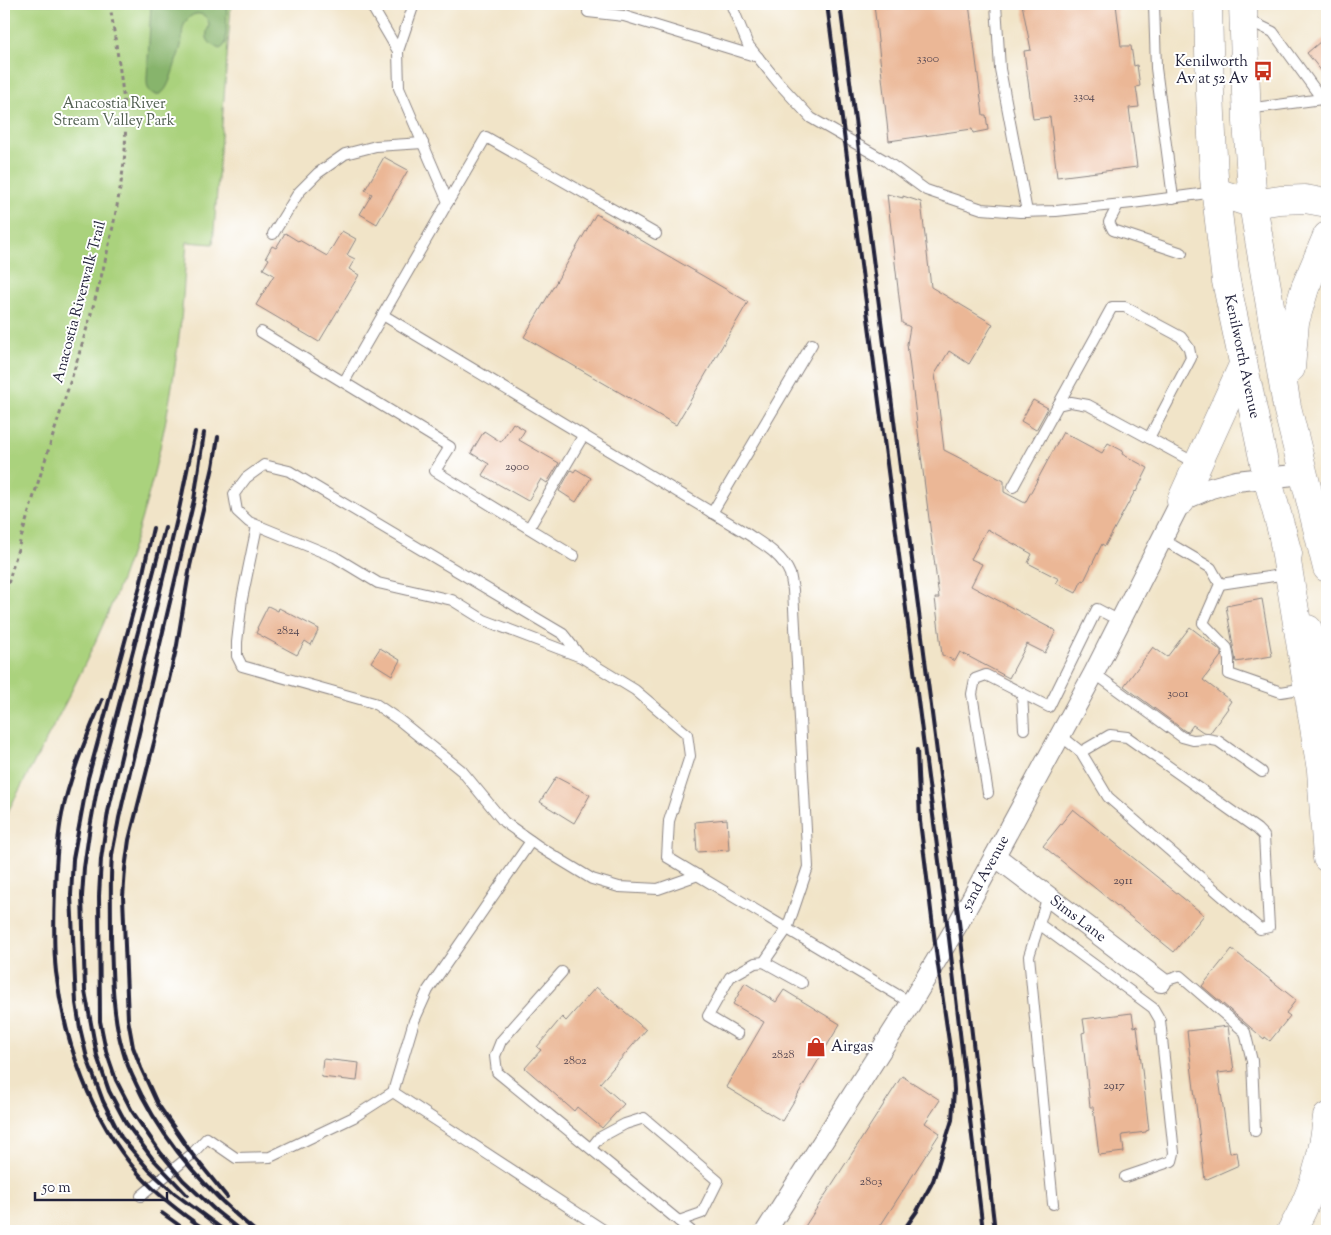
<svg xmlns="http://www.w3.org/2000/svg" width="1331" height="1235" viewBox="0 0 1331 1235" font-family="'Sorts Mill Goudy',serif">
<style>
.green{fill:#aad27d;stroke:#667a5c}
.forest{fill:#87b46c;stroke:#546b54}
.building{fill:#ebb796}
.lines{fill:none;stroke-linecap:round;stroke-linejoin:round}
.lane-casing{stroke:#8a8382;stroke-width:12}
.street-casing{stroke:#8a8382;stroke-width:22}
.secondary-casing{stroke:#8a8382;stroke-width:29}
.primary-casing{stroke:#8a8382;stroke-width:29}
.highway-casing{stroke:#8a8382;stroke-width:29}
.path{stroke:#8a8382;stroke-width:3;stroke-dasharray:4 4;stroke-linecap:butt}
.lane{stroke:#fff;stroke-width:10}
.street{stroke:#fff;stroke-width:20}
.secondary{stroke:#fff;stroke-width:28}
.primary{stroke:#fff;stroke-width:28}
.highway{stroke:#fff;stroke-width:28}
.rail{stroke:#22223b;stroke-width:4}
.labels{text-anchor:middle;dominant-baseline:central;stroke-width:4;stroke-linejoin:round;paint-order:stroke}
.number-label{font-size:12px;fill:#544752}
.poi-label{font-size:15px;fill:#22223b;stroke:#fff;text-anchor:end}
.park-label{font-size:15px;fill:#526052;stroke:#fff}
.street-label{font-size:15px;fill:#22223b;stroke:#fff}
</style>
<rect width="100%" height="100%" fill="#fff"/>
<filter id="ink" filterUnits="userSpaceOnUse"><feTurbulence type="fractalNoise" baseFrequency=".02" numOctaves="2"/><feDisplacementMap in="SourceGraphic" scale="10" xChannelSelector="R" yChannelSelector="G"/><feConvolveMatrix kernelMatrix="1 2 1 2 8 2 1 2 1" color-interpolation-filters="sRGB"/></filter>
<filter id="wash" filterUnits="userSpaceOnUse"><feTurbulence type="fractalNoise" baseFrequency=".0096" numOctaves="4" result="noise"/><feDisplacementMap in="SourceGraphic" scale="20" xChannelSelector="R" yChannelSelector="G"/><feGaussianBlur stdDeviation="1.12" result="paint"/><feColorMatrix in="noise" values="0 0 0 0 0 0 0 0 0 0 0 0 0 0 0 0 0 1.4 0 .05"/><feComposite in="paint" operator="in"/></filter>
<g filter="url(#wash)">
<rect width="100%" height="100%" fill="#f1e4c8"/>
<!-- green -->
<path class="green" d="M4,4H231L213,244L187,242C184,276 183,310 178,344C169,418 152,491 128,561C97,651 48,735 4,819Z"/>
<!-- forest -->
<path class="forest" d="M151,4H227L226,42L224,46L220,49C212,46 205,41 207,32C207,29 209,28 209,25C209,18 203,13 196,14C191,15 187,19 185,23C181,30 183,38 181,46C179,54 176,60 174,68C171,75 166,101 152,93C147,90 147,84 147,79Z"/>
<g id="blocks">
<!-- building -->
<g class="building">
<polygon points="874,4 969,4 983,115 986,115 988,130 973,133 972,129 889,141"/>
<polygon points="1022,4 1116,4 1121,46 1131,46 1134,66 1137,65 1140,86 1136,87 1139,107 1129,108 1137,167 1057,177 1050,117 1033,119 1024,51 1031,50"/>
<polygon points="1327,36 1327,78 1307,53"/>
<polygon points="384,157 408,170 377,224 360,214 372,194 365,190"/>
<polygon points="887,194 903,198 903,196 921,202 931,287 993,324 969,364 949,351 935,374 944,450 1004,481 1004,492 1025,503 1063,432 1102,453 1108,443 1123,451 1122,454 1148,468 1136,492 1135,491 1105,546 1102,544 1084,581 1082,580 1076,593 1056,583 1059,579 1028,563 1032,554 987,529 971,559 982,564 971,586 1056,631 1045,653 1027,644 1009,678 960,652 955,661 942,655 935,598 939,598 907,344 910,327 902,323"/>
<polygon points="596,214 748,302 676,425 524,337"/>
<polygon points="342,231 356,239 347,255 355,259 349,269 359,275 319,342 256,305 274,275 263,269 269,259 266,257 272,246 276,248 285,233 298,241 299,240 327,256"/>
<polygon points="1033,400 1048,408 1036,430 1021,421"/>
<polygon points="513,423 525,430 519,440 559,463 547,483 541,479 528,501 482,475 489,464 471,453 484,431 501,442"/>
<polygon points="576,469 591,478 576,502 559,491 571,470 574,472"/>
<polygon points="1262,599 1272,656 1236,662 1226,606"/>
<polygon points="268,606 278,611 279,608 319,629 311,645 305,641 297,655 256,633 258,629 257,628"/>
<polygon points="1190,627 1221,651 1221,656 1203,680 1231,701 1227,707 1228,708 1210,733 1203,732 1193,725 1188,732 1185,731 1124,686 1153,647 1167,657"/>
<polygon points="380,648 400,660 392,675 371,662"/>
<polygon points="556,777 590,795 574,823 540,802"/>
<polygon points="1073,809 1204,915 1174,952 1043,846"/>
<polygon points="727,819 729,850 697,852 695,822"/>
<polygon points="1232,949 1296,1000 1286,1013 1290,1016 1270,1041 1265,1037 1264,1039 1202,986"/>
<polygon points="745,983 776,1002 784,990 840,1024 782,1121 726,1087 764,1022 733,1004"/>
<polygon points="596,987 646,1030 600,1083 624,1104 602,1128 577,1107 574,1111 525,1068 541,1050 537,1047 562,1017 566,1021"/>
<polygon points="1132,1013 1134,1027 1137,1026 1149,1130 1146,1131 1146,1132 1122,1135 1124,1152 1099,1155 1093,1107 1090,1107 1082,1033 1085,1032 1083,1019"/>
<polygon points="1228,1026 1234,1071 1218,1073 1230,1153 1237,1152 1239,1165 1205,1180 1187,1031"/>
<polygon points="323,1059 359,1063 357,1081 321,1077"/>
<polygon points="902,1076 940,1100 925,1123 940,1133 877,1231 802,1231"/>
</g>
</g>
</g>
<g filter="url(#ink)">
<use href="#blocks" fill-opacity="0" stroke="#8a8382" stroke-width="1"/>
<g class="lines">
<defs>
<g id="lane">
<polyline points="731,4 748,45 778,82 811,118 886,161 926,190 982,209 1020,212 1056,211 1132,203 1215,192"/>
<polyline points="996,4 1000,69 1027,212"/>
<polyline points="1154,4 1156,68 1173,198"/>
<polyline points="588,12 624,16 758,57"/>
<polyline points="1246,19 1273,32 1327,106"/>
<polyline points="398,51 414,4"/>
<polyline points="1247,109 1322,99"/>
<polyline points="448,202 486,137 656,234"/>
<polyline points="1118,205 1109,222 1113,230 1182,253"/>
<polyline points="273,234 299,192 318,173 345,154 376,146 423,143"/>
<path d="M383,315L746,533C762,544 782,554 790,574C791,578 792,584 793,590L808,867L787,929L764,962L755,963L730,977L708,1016L738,1034"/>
<polyline points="261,332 450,447 435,471 574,556"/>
<polyline points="344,382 448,202 399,88 398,51 374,10 368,4"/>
<polyline points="1058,405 1112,307 1125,307 1181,337 1189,348 1191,358 1149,438"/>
<polyline points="1013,487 1058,405 1071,402 1088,405 1197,464"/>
<polyline points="712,513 812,344"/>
<polyline points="257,526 242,599 237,642 237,656 242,666 374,703 399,720 462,771 504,822 541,848 592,879 619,887 658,889 698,875"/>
<polyline points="529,528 583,436"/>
<polyline points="1162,539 1211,568 1220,584 1203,623 1227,648 1229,660 1229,674 1281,692 1306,688"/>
<polyline points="1220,584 1288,574"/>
<polyline points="581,657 563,634 289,471 264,465 246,478 234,494 237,511 249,522 335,557 378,583 452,600 484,620 581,657 635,690 687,734 690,756 669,821 667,857 911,1003"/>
<polyline points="1094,673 1182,737 1193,740 1207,739 1218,741 1262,772"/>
<polyline points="1022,693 1024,729"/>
<polyline points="1060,735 1081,752 1108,797 1260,929 1269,927 1264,836 1257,829 1127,737 1110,735 1081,752"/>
<polyline points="988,793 972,694 975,679 986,675 1049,707 1097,609 1120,621"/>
<polyline points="1048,896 1029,956 1053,1204"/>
<polyline points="1039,924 1153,1008 1160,1020 1174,1153 1172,1161 1125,1177"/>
<polyline points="764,962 802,983"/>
<polyline points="562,972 501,1041 495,1056 497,1072 691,1231"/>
<polyline points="1161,982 1180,976 1245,1032 1252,1061 1255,1131"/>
<polyline points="393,1092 605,1231"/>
<polyline points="591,1148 599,1138 625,1124 644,1118 718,1181 702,1213 679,1221"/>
<polyline points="141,1196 192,1154 207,1138 236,1158 270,1157 354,1117 393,1092 414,1021 428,990 531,841"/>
</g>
<g id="street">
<path id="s1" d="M995,856L1161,982"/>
<path id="s2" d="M766,1231L911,1003L959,922L1094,673L1181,501L1211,488L1236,481L1304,474"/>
</g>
<polyline id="secondary" points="1216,192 1253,204 1280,200 1305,199 1327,203"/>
<g id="primary">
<path id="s3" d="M1208,4L1210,93L1214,178L1226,281L1267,477L1288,554"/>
<polyline points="1243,4 1247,122 1253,204 1287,407 1327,568"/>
<polyline points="1291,368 1295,322 1305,288 1327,236"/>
<polyline points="1181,501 1243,365"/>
<polyline points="1308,629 1327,700"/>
</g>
<g id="highway">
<polyline points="1282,531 1321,770 1327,858"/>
<path d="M1291,1231C1312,1197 1323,1157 1327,1117"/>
</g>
</defs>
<!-- lane casing -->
<use href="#lane" class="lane-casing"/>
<!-- street casing -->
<use href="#street" class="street-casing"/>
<!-- secondary casing -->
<use href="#secondary" class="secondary-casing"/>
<!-- primary casing -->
<use href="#primary" class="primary-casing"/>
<!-- highway casing -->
<use href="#highway" class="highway-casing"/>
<!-- path -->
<g class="path">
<polyline points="4,168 8,187 4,220"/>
<path d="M4,599C25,520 51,442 76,364C92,312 107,260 117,206C120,188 124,169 125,150C128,104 116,50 110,4"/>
</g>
<!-- lane -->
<use href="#lane" class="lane"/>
<!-- street -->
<use href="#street" class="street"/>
<!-- secondary -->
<use href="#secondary" class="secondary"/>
<!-- primary -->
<use href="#primary" class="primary"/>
<!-- highway -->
<use href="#highway" class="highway"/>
<!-- rail -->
<g class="rail">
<polyline points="827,4 949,938 983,1231"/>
<polyline points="840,4 959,922 995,1231"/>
<polyline points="195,432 177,519 108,812 101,859 99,896 100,1021 106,1051 116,1080 132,1111 160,1152 183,1180 216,1211 241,1231"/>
<path d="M204,433L194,500L119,818C117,830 114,843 112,855C110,881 111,908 111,935C112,971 112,1016 123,1051C127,1067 135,1081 142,1096C170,1150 209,1192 255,1231"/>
<polyline points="218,437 213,467 190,566 177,645 158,727 129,840 125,869 123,897 128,1019 133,1047 141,1068 157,1103 192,1154 227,1197"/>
<polyline points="153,528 140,586 88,778 73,859 71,895 76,1003 80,1028 87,1058 103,1101 121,1137 149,1170 174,1193 225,1231"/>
<polyline points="165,528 97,789 89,833 84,868 82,896 85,991 97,1056 109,1091 126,1123 152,1158 187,1195"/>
<path d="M102,700C87,737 70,775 62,814C57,839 56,864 55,889C54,917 53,945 56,972C65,1044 90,1117 138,1173C158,1196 182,1214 207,1231"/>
<polyline points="162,1213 187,1231"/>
<polyline points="903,1231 917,1211 933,1181 952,1120 954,1090 952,1062 937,959 920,821 917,750"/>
</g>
</g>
</g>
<!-- icons -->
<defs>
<symbol id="bus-bare" viewBox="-9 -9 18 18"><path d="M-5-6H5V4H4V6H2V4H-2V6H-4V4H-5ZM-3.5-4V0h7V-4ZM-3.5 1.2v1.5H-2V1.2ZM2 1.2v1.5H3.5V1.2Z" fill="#c8321e" stroke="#fff" stroke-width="2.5" paint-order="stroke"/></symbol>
<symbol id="shop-bare" viewBox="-9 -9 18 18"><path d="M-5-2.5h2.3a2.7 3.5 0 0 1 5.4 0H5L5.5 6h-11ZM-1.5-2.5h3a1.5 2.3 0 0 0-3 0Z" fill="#c8321e" stroke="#fff" stroke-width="2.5" paint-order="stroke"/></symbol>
</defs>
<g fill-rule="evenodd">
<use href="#bus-bare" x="1249" y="57" width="28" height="28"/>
<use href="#shop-bare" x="802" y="1033" width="28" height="28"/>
</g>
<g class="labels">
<!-- number labels -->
<g class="number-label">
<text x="928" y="59">3300</text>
<text x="1084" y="97">3304</text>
<text x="517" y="467">2900</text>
<text x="288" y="631">2824</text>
<text x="1178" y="694">3001</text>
<text x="1123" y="881">2911</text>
<text x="783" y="1055">2828</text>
<text x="575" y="1061">2802</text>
<text x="1114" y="1086">2917</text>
<text x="871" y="1182">2803</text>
</g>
<!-- poi labels -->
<g class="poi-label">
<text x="1248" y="62">Kenilworth<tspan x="1248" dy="17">Av at 52 Av</tspan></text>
<text x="831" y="1047" text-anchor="start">Airgas</text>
</g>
<!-- park labels -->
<g class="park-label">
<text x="114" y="104">Anacostia River<tspan x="114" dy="17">Stream Valley Park</tspan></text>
</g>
<!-- street labels -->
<g class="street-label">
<text transform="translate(80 302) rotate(-75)">Anacostia Riverwalk Trail</text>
<text stroke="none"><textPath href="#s3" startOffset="355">Kenilworth Avenue</textPath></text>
<text stroke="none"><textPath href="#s2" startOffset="420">52nd Avenue</textPath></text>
<text stroke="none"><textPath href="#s1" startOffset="104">Sims Lane</textPath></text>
</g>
</g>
<!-- margin -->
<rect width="1331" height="1235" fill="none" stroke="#fff" stroke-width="20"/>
<!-- scale -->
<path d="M35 1192v8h132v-8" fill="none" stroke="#22223b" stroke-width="2.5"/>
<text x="42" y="1192" font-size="15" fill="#22223b" stroke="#ffffff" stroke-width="4" paint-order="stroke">50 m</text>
</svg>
